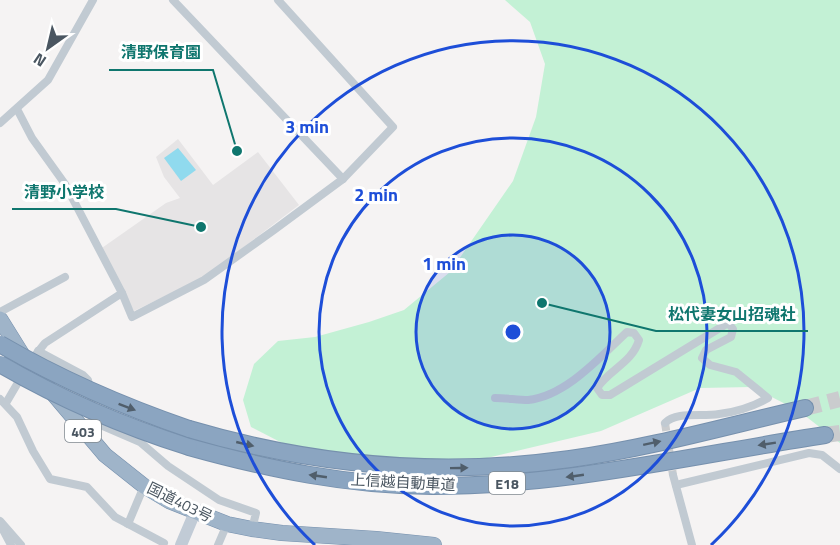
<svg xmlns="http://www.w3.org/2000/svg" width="840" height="545" viewBox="0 0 840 545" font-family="'Titillium Web','Noto Sans JP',sans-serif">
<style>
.education{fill:#e6e4e5}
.green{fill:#c3f1d5}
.water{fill:#90daee}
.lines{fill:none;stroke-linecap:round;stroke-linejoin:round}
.minor-tunnel{stroke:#caccce;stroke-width:8;stroke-dasharray:8 4;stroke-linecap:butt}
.motorway-tunnel{stroke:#caccce;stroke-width:16;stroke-dasharray:16 8;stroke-linecap:butt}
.trunk-casing{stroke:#7690ad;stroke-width:16}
.motorway-casing{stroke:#7690ad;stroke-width:18}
.minor{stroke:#c1cad2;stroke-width:8}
.secondary{stroke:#c1cbd6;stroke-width:12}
.trunk{stroke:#9fb4c9;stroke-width:15}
.motorway{stroke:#8ba5c1;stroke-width:16}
.motorway-bridge-casing{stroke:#7690ad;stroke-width:18;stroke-linecap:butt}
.motorway-bridge{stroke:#8ba5c1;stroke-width:16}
.oneway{fill:#505e6b}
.ring{fill:none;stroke:#1d4ed8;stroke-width:3}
.labels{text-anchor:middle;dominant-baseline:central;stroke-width:6;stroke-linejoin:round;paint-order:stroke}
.shield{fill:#fff;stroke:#808990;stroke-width:1.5}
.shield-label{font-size:14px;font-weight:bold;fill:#4a5661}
.street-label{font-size:15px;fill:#4a5661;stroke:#fff}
.centre{fill:#1d4ed8;stroke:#fff;stroke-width:3}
.ring-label{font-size:18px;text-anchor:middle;font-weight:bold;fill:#1d4ed8;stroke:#fff;stroke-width:6;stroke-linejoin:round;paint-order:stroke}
.leader{fill:none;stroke:#0f766e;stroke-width:2}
.callout-dot{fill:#0f766e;stroke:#fff;stroke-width:2}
.callout-label{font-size:16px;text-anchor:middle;font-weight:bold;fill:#0f766e;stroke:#fff;stroke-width:6;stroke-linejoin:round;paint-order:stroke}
</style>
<rect width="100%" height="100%" fill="#f5f3f3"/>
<!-- education -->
<polygon class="education" points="178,139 213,185 258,152 299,205 203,278 134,311 99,250 166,203 180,198 164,177 156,157"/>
<!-- green -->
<polygon class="green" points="505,0 840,0 840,443 799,411 752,387 700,388 601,431 487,458 418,460 351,454 288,446 251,427 243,400 254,364 278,341 315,337 369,322 404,310 450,272 513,181 536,117 545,64 530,22"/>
<!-- water -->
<polygon class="water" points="178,148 196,170 181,181 164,158"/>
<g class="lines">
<!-- minor-tunnel -->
<polyline class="minor-tunnel" points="665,423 673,475"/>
<!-- motorway-tunnel -->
<g class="motorway-tunnel">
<polyline points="805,408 840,399"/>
<polyline points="825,435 840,433"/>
</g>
<defs>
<polyline id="trunk" points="0,319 28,364 105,455 144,486 169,501 227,524 252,529 282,533 376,539 434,545"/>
<g id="motorway">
<path d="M189,429C314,466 441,477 570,459C649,448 727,426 805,408"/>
<path d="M189,447C268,469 349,486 432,486C564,486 695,455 825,435"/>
</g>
</defs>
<!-- trunk casing -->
<use href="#trunk" class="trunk-casing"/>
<!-- motorway casing -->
<use href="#motorway" class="motorway-casing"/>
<!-- minor -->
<g class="minor">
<polyline points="173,0 343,179"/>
<polyline points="17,109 32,138 65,184 122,293 45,343 29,363"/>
<polyline points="0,123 48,80 93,0"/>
<polyline points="122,293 132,317 204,280 274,230 343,179 393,127 278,0"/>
<polyline points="0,312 65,277"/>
<polyline points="38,351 83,375 88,380 96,423 140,442 168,466 219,500 256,513 252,529"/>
<path d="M495,398C506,398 518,400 528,400C566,396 600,357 627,332L634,333L639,340C632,363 610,369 597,388L602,395H610L728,323L733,329L731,337L706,350L702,358L710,365L736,372L768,398C754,406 735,412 719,414C702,417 676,411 665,423"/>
<polyline points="0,399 17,417 33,451 50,479 87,487 115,517 164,543 163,545"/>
<polyline points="6,403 23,374"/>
<polyline points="673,475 692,545"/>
<polyline points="676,485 809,453 822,455 840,469"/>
<polyline points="0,521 21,545"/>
<polyline points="128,524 144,486"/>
<polyline points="2,528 11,545"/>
<polyline points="218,545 227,524"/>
</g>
<!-- secondary -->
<polyline class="secondary" points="181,545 195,512"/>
<!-- trunk -->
<use href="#trunk" class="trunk"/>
<!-- motorway -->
<use href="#motorway" class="motorway"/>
<defs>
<g id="motorway-bridge">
<path d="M0,344C60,379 122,406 189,429"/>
<path d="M0,364C60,399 123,426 189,447"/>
</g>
</defs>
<!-- motorway-bridge casing -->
<use href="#motorway-bridge" class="motorway-bridge-casing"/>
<!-- motorway-bridge -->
<use href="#motorway-bridge" class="motorway-bridge"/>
</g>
<!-- one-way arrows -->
<defs><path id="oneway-solid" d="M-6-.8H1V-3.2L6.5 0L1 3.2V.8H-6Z" transform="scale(1.5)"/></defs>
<g class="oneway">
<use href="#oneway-solid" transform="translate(127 407) rotate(21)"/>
<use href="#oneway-solid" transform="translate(652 443) rotate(-12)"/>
<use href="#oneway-solid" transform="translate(245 444) rotate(13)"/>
<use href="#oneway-solid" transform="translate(767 444) rotate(171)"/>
<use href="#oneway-solid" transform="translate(459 468) rotate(-1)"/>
<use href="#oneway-solid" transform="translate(318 476) rotate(-172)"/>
<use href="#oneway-solid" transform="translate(575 476) rotate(172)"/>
</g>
<!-- distance rings -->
<circle cx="513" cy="332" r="97" fill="#1d4ed8" fill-opacity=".12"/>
<g class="ring">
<circle cx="513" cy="332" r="97"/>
<circle cx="513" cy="332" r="194"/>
<path d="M315 545A291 291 0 1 1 711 545"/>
</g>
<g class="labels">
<!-- shield labels -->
<g class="shield">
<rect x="65" y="420" width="36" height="22" rx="4.5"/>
<rect x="489" y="472" width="36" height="22" rx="4.5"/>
</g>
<g class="shield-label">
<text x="83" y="431">403</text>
<text x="507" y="483">E18</text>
</g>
<!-- street labels -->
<g class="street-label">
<text transform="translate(403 482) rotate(3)">上信越自動車道</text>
<text transform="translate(180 502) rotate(26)">国道403号</text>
</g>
</g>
<circle cx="513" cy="332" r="9" class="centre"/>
<g class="ring-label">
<text x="307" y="133">3 min</text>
<text x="376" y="201">2 min</text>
<text x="444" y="270">1 min</text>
</g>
<!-- callouts -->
<path class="leader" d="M237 151L213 70H109M201 227L116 209H12M542 303L656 331H808"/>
<g class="callout-dot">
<circle cx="237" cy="151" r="6"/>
<circle cx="201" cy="227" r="6"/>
<circle cx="542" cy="303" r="6"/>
</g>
<g class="callout-label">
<text x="161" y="58">清野保育園</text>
<text x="64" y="198">清野小学校</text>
<text x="732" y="320">松代妻女山招魂社</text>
</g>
<!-- north arrow -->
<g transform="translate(48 48) rotate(214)" stroke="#ffffff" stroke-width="4.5" paint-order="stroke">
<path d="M0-4.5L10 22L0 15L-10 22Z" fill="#4a5661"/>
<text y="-9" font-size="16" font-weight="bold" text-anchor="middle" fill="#4a5661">N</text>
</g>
</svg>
